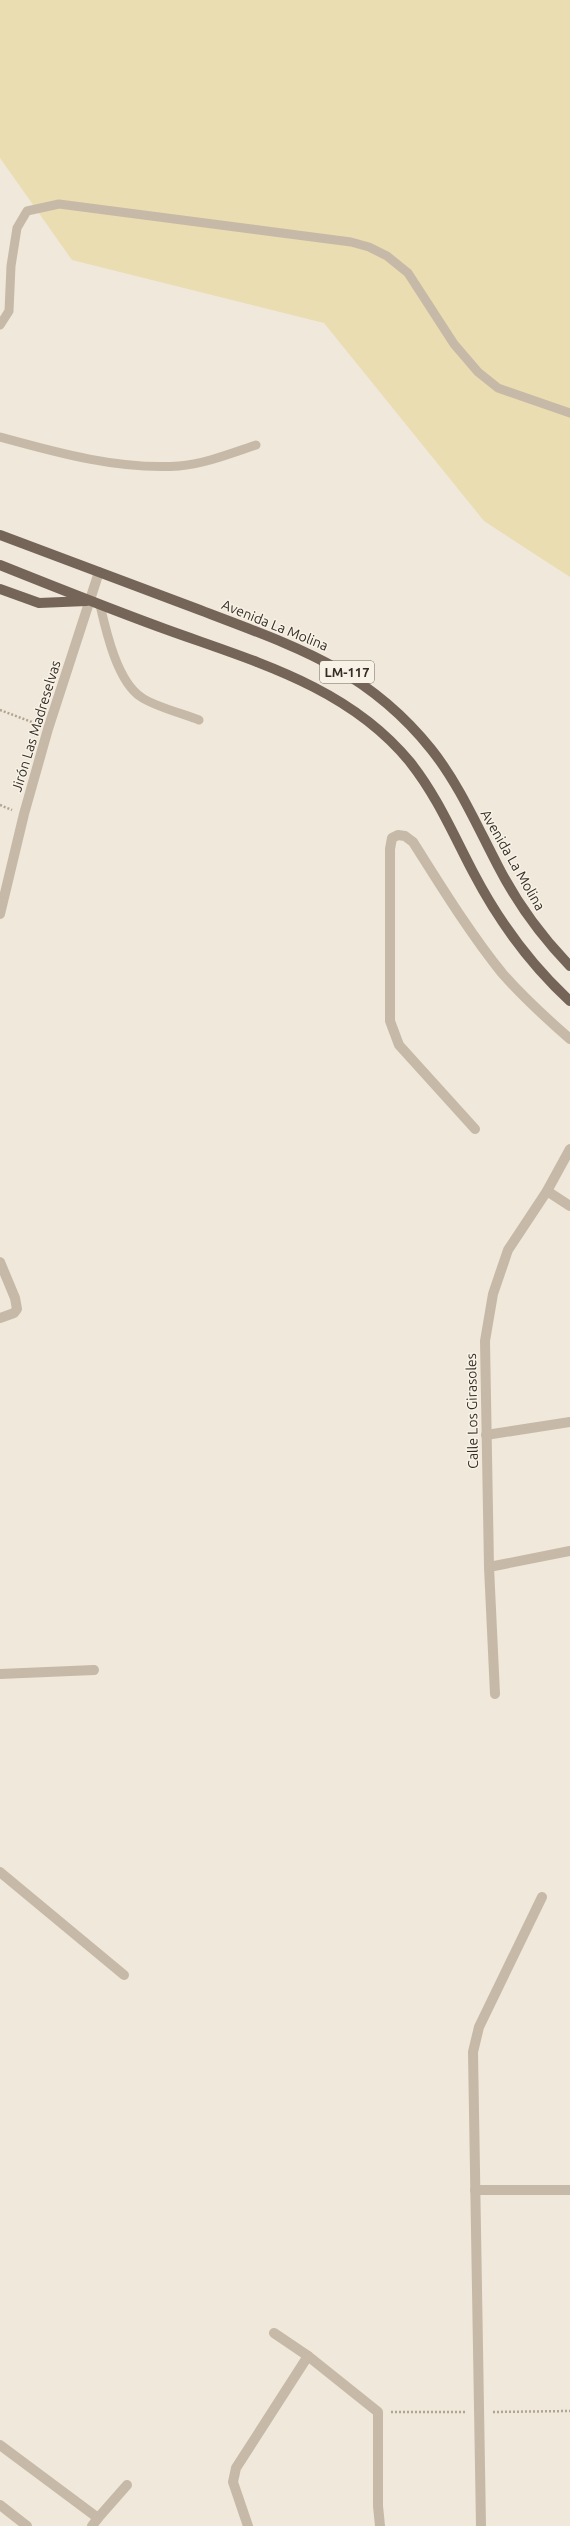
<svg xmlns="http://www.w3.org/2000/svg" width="570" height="2526" font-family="Ubuntu,sans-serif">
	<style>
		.sand { fill: #eaddb2 }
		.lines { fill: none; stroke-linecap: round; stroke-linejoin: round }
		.path { stroke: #b3a391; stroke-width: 2.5; stroke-dasharray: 2 2; stroke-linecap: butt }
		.lane { stroke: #c7b9a7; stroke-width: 9 }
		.street { stroke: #c7b9a7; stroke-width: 10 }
		.primary { stroke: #756559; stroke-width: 10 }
		.labels { text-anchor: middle; stroke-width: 3; stroke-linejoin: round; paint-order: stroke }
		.shield { fill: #f8f2e6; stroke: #6f6860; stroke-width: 1 }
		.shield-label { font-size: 13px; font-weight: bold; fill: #342d27 }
		.street-label { font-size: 14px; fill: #342d27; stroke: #f8f2e6 }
	</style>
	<rect width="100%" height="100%" fill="#f0e8da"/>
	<path class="sand" d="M0,0H570V577L484,521L324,323L72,260L0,158Z"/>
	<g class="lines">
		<g class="path">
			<path d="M0,710L37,724"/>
			<path d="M0,805L12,810"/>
			<path d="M391,2412H466"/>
			<path d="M493,2412L570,2411"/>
		</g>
		<g class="lane">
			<path d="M0,325L9,311L11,266L17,228L27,211L59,204L351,242L369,247L387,256L408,273L454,344L478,372L498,388L570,413"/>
			<path d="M0,437C58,453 119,470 179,466C204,464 232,453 256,445"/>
			<path d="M100,605C106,631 117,681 141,697C153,706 184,714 199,720"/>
		</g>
		<g class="street">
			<path d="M0,914L24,814L48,729L99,572"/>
			<path d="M475,1129L399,1045L390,1021V849L392,838L398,835L405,836L413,842C441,886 469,932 502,973C523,997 546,1018 570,1039"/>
			<path d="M547,1191L570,1206"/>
			<path d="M0,1262L15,1298L17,1309L14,1313L0,1318"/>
			<path d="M486,1435L570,1422"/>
			<path d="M489,1567L570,1551"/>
			<path d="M0,1674L94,1670"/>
			<path d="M495,1694L489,1567L485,1341L493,1294L508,1250L547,1191L570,1149"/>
			<path d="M0,1872L124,1975"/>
			<path d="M475,2190H570"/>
			<path d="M274,2333L308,2356L378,2412V2506L380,2526"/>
			<path d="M0,2445L98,2518L92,2526"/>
			<path d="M0,2505L27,2526"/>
			<path d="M98,2518L127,2485"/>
			<path d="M248,2526L233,2482L236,2468L308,2356"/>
			<path d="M481,2526L473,2052L479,2027L542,1897"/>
		</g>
		<g class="primary">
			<path d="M0,535C66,560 133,585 200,610C293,646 366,668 431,749C459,784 477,826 498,866C517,903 541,936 570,966"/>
			<path d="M0,565C55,587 110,609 165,629C253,661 348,686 410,762C437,796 453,834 473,872C498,920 531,965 570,1001"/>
			<path d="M0,589L39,603L86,601"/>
		</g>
	</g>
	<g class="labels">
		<rect class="shield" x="320" y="661" width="54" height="22" rx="3"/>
		<g class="shield-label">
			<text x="347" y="677">LM-117</text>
		</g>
		<g class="street-label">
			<text transform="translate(275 625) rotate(22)" y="5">Avenida La Molina</text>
			<text transform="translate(36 726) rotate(-73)" y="5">Jirón Las Madreselvas</text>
			<text transform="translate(513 860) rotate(60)" y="5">Avenida La Molina</text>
			<text transform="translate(472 1411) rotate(-91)" y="5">Calle Los Girasoles</text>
		</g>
	</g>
</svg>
